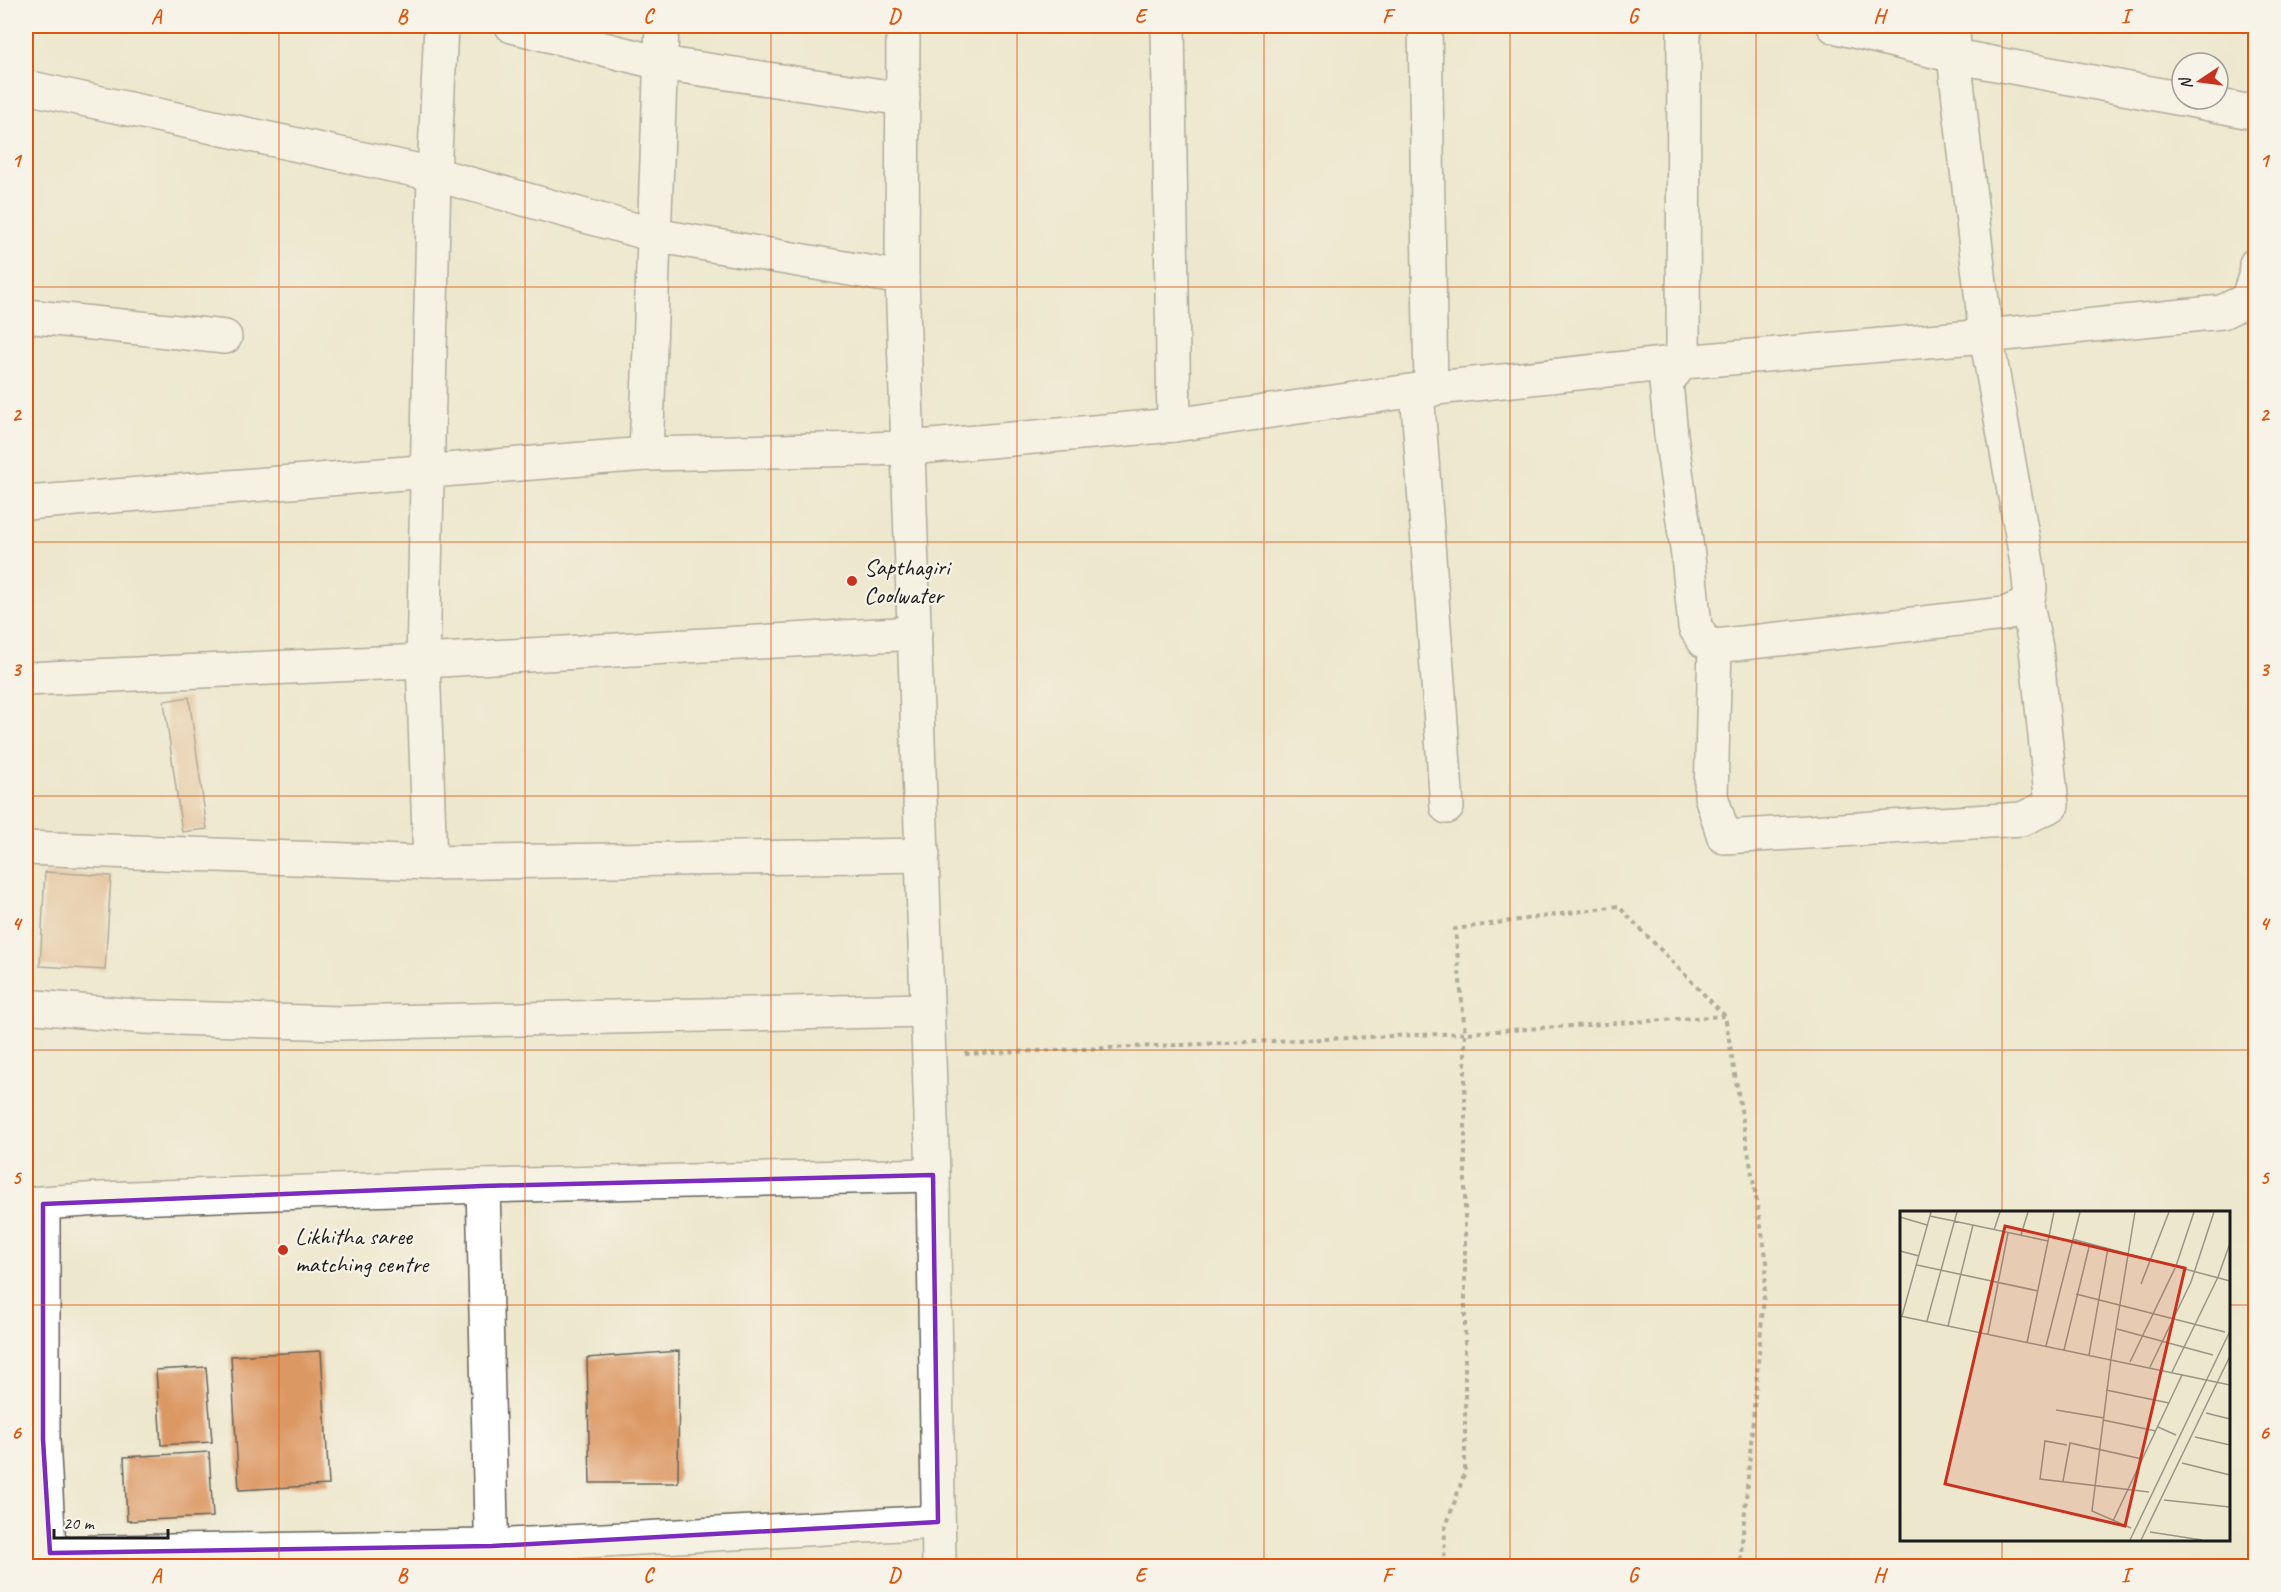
<svg xmlns="http://www.w3.org/2000/svg" width="2281" height="1592" font-family="Caveat,sans-serif">
	<style>
		.building { fill: #dc9864 }
		.lines { fill: none; stroke-linecap: round; stroke-linejoin: round }
		.minor-casing { stroke: #65635a; stroke-width: 36 }
		.tertiary-casing { stroke: #65635a; stroke-width: 36 }
		.path { stroke: #65635a; stroke-width: 4; stroke-dasharray: 4.5 4.5; stroke-linecap: butt }
		.minor { stroke: #fff; stroke-width: 33 }
		.tertiary { stroke: #fff; stroke-width: 33 }
		.marked { fill: none; stroke: #7b2cbf; stroke-width: 4.5; stroke-linejoin: round }
		.grid { fill: none; stroke: #de560d; stroke-width: 1.5; stroke-opacity: 0.55 }
		.poi-dot { fill: #c8321e; stroke: #f7f3e8; stroke-width: 2 }
		.labels { text-anchor: middle; stroke-width: 4.5; stroke-linejoin: round; paint-order: stroke }
		.poi-label { font-size: 24px; fill: #1c1c1c; stroke: #f7f3e8; text-anchor: start }
		.inset-road { fill: none; stroke: #999686; stroke-width: 1.5 }
		.view { fill: #c8321e; fill-opacity: 0.15; stroke: #c8321e; stroke-width: 3 }
		.inset-edge { fill: none; stroke: #1c1c1c; stroke-width: 3 }
		.neatline { fill: none; stroke: #de560d; stroke-width: 2 }
		.grid-label { font-size: 20px; text-anchor: middle; font-weight: bold; fill: #de560d }
	</style>
	<rect width="100%" height="100%" fill="#f7f3e8"/>
	<filter id="ink" filterUnits="userSpaceOnUse"><feTurbulence type="fractalNoise" baseFrequency=".0167" numOctaves="2"/><feDisplacementMap in="SourceGraphic" scale="12" xChannelSelector="R" yChannelSelector="G"/><feConvolveMatrix kernelMatrix="1 2 1 2 8 2 1 2 1" color-interpolation-filters="sRGB"/></filter>
	<filter id="wash" filterUnits="userSpaceOnUse"><feTurbulence type="fractalNoise" baseFrequency=".008" numOctaves="4" result="noise"/><feDisplacementMap in="SourceGraphic" scale="24" xChannelSelector="R" yChannelSelector="G"/><feGaussianBlur stdDeviation="1.35" result="paint"/><feColorMatrix in="noise" values="0 0 0 0 0 0 0 0 0 0 0 0 0 0 0 0 0 1.4 0 .05"/><feComposite in="paint" operator="in"/></filter>
	<g filter="url(#wash)">
		<rect width="100%" height="100%" fill="#ede7cd"/>
		<g id="blocks">
			<g class="building">
				<path d="M189,697L207,829L182,832L164,701Z"/>
				<path d="M45,872L111,876L105,970L40,966Z"/>
				<path d="M321,1351L329,1485L239,1490L231,1356Z"/>
				<path d="M679,1351L678,1483H590L587,1358Z"/>
				<path d="M206,1367L212,1442L161,1445L156,1370Z"/>
				<path d="M209,1452L213,1517L127,1521L124,1457Z"/>
			</g>
		</g>
	</g>
	<g filter="url(#ink)">
		<use href="#blocks" fill-opacity="0" stroke="#65635a" stroke-width="1.5"/>
		<g class="lines">
			<defs>
				<g id="minor">
					<path d="M512,26L660,63L903,99"/>
					<path d="M1168,26L1174,425"/>
					<path d="M1425,26L1431,390"/>
					<path d="M1684,26L1683,362L1666,382L1671,435L1688,556L1695,627L1704,641L1715,646L2004,614L2027,605"/>
					<path d="M1834,26L1954,56L2182,99"/>
					<path d="M26,87L434,174L654,235L902,278"/>
					<path d="M2184,99L2256,113"/>
					<path d="M26,316L225,337"/>
					<path d="M1417,390L1447,807"/>
					<path d="M646,454L662,26"/>
					<path d="M26,503L646,454L908,448L1174,425L1417,390L1683,362L1986,336L2222,312L2247,300L2255,277L2256,264"/>
					<path d="M1715,646L1711,796L1724,837L2022,819L2052,805L2036,648L2027,605L2030,589L2028,568L1986,336L1954,56L1953,26"/>
					<path d="M26,679L423,661L915,633"/>
					<path d="M26,848L430,863L923,855"/>
					<path d="M430,863L423,661L434,174L441,26"/>
					<path d="M26,1006L145,1017L340,1023L927,1010"/>
					<path d="M483,1186L492,1566"/>
					<path d="M26,1204L101,1199L483,1186L933,1175"/>
					<path d="M43,1204V1439L50,1566"/>
					<path d="M50,1553L492,1546L938,1522"/>
				</g>
				<path id="tertiary" d="M903,26L902,278L933,1175L939,1566"/>
			</defs>
			<use href="#minor" class="minor-casing"/>
			<use href="#tertiary" class="tertiary-casing"/>
			<g class="path">
				<path d="M965,1054L1465,1033L1725,1016"/>
				<path d="M1444,1566L1445,1529L1465,1472V1033L1455,929L1618,906L1725,1016L1767,1262L1740,1566"/>
			</g>
			<use href="#minor" class="minor"/>
			<use href="#tertiary" class="tertiary"/>
		</g>
	</g>
	<path d="M0 0H2281V1592H0ZM933,1175L938,1522L492,1546L50,1553L43,1439V1204L483,1186Z" fill="#ede7cd" fill-opacity=".55" fill-rule="evenodd"/>
	<path class="marked" d="M933,1175L938,1522L492,1546L50,1553L43,1439V1204L483,1186Z"/>
	<path class="grid" d="M279,26V1566M525,26V1566M771,26V1566M1017,26V1566M1264,26V1566M1510,26V1566M1756,26V1566M2002,26V1212M26,287H2256M26,542H2256M26,796H2256M26,1050H2256M26,1305H1902M2228,1305H2256M2002,1540V1566"/>
	<g class="poi-dot">
		<circle cx="852" cy="581" r="6"/>
		<circle cx="283" cy="1250" r="6"/>
	</g>
	<g class="labels">
		<g class="poi-label">
			<text x="864" y="575">Sapthagiri<tspan x="864" dy="28">Coolwater</tspan></text>
			<text x="295" y="1244">Likhitha saree<tspan x="295" dy="28">matching centre</tspan></text>
		</g>
	</g>
	<g transform="translate(1900 1211)">
		<rect width="330" height="330" fill="#ede7cd"/>
		<path class="inset-road" d="M30,5L148,30M0,6L27,14M94,19L100,1M121,24L128,1M172,28L330,70M0,40L19,45M17,54L138,80M241,73L269,1M176,83L325,121M0,105L330,174M2,105L31,1M27,110L57,1M48,115L73,14M217,118L313,144M88,123L108,22M127,132L154,1M146,135L180,1M164,139L190,32M189,144L208,37M230,151L276,55L294,1M250,156L291,71L314,1M272,161L318,66L330,32M206,179L269,192M156,199L204,207M306,202L330,208M203,209L256,220M258,216L276,224M295,226L330,234M167,234L145,230L140,268L249,281M282,252L330,264M163,270L170,232L242,248M264,289L330,296M213,310L282,164M231,317L192,300L211,148L235,1M250,321L302,329M230,329L330,120M241,329L330,145"/>
		<path class="view" d="M105,15L285,57L225,315L45,273Z"/>
		<rect width="330" height="330" class="inset-edge"/>
	</g>
	<rect width="2281" height="1592" fill="none" stroke="#f7f3e8" stroke-width="66"/>
	<g transform="translate(2200 81) rotate(257)"><circle r="28" fill="#f7f3e8" stroke="#9f9d96" stroke-width="1.5"/>
	<path d="M0-4.5L10 22L0 15L-10 22Z" fill="#c8321e"/>
	<text y="-9" font-size="16" font-weight="bold" text-anchor="middle" fill="#1c1c1c">N</text>
	</g>
	<path d="M54 1529v9h114v-9" fill="none" stroke="#1c1c1c" stroke-width="3"/>
	<text x="63" y="1529" font-size="18" fill="#1c1c1c" stroke="#f7f3e8" stroke-width="4.5" paint-order="stroke">20 m</text>
	<rect x="33" y="33" width="2215" height="1526" class="neatline"/>
	<g class="grid-label">
		<text x="156" y="23">A</text>
		<text x="402" y="23">B</text>
		<text x="648" y="23">C</text>
		<text x="894" y="23">D</text>
		<text x="1140" y="23">E</text>
		<text x="1387" y="23">F</text>
		<text x="1633" y="23">G</text>
		<text x="1879" y="23">H</text>
		<text x="2125" y="23">I</text>
		<text x="16" y="167">1</text>
		<text x="2264" y="167">1</text>
		<text x="16" y="421">2</text>
		<text x="2264" y="421">2</text>
		<text x="16" y="676">3</text>
		<text x="2264" y="676">3</text>
		<text x="16" y="930">4</text>
		<text x="2264" y="930">4</text>
		<text x="16" y="1184">5</text>
		<text x="2264" y="1184">5</text>
		<text x="16" y="1439">6</text>
		<text x="2264" y="1439">6</text>
		<text x="156" y="1582">A</text>
		<text x="402" y="1582">B</text>
		<text x="648" y="1582">C</text>
		<text x="894" y="1582">D</text>
		<text x="1140" y="1582">E</text>
		<text x="1387" y="1582">F</text>
		<text x="1633" y="1582">G</text>
		<text x="1879" y="1582">H</text>
		<text x="2125" y="1582">I</text>
	</g>
</svg>
